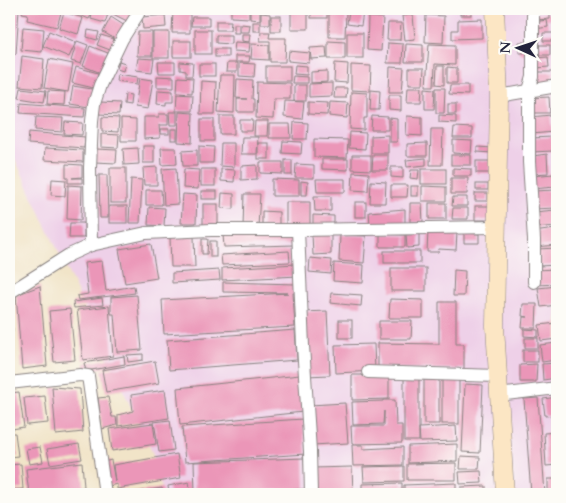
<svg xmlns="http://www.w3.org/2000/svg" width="566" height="503" font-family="Cardo,serif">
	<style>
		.built { fill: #eed0e8 }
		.building { fill: #eb96b8 }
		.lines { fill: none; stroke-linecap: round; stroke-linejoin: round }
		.minor-casing { stroke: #8a8382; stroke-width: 14 }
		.secondary-casing { stroke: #8a8382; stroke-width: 19 }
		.minor { stroke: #fff; stroke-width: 12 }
		.secondary { stroke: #fce6c4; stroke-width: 18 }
	</style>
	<rect width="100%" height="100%" fill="#fdfcf7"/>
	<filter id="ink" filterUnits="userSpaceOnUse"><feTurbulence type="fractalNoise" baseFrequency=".02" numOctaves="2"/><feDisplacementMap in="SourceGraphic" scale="10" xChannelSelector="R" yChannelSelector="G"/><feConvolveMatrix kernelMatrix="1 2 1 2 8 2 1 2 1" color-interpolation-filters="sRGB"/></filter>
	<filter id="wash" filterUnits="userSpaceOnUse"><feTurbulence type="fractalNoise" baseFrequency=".0096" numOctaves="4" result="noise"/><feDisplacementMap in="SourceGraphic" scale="20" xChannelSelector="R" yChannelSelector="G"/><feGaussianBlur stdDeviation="1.12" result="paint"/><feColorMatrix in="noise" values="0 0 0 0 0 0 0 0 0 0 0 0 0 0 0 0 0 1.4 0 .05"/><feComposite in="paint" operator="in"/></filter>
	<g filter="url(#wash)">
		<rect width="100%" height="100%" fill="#f1e4c8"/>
		<path class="built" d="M9,9H557V494H163L153,454L9,146Z"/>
		<g id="blocks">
			<g class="building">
				<path d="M9,9H19L16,54H9Z"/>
				<path d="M23,9H62L57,27L27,20L28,14L22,13Z"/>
				<path d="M76,9H94L89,19L75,13Z"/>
				<path d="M95,9H112L109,15Z"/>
				<path d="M114,9H128L134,12L129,22L111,13Z"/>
				<path d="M153,9H166L165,14L153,12Z"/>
				<path d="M231,9L249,10V18L231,17Z"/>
				<rect x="291" y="9" width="17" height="20"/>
				<rect x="311" y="9" width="16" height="9"/>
				<path d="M93,10L108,14L105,23L91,19Z"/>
				<path d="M349,10L363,12L361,26L347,24Z"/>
				<rect x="460" y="10" width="11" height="5"/>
				<path d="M173,11H190V33H172Z"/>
				<path d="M250,11H260V20L250,19Z"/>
				<path d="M64,12L83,18L78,34L59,28Z"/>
				<path d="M329,12H346L345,37H329Z"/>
				<path d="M261,13L270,14V24H261Z"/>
				<path d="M550,13V19L535,20L534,14Z"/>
				<path d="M165,15L166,27L143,29L142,17Z"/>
				<path d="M413,15L415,39L405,40L402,16Z"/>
				<path d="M426,15L444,16L443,43L425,42Z"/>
				<rect x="271" y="16" width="10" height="15"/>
				<path d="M111,17L125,26L117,40L103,32Z"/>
				<path d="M192,17H209V26H191Z"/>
				<path d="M368,17L383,18L381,51L367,50Z"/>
				<path d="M482,19V38L452,39V30H458V20Z"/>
				<path d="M547,20L548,27L535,29L534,22Z"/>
				<path d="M216,21H231L230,30H216Z"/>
				<rect x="253" y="22" width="7" height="9"/>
				<path d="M388,23H401L400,40H387Z"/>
				<rect x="234" y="24" width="5" height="9"/>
				<path d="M241,24L250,25L249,32H240Z"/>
				<path d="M23,27L44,29L42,52L21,50Z"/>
				<path d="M88,30L99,32L97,40L87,37Z"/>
				<rect x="195" y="30" width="16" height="24"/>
				<path d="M49,31L76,42L69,57L43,46Z"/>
				<path d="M138,32H152V56H137Z"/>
				<rect x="153" y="32" width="16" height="26"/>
				<path d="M261,32H270L269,38H286L285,62H270V41H260Z"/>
				<rect x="347" y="33" width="16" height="25"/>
				<path d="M543,33H554L553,41H543Z"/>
				<path d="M242,34H250L249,42L242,41Z"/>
				<path d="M101,35L114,39L110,50L97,45Z"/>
				<path d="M216,35H231V44L216,43Z"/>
				<path d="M77,41L88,45L81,64L71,61Z"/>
				<rect x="173" y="41" width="18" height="16"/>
				<path d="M328,41L345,42V59H328Z"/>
				<path d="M235,42L250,43L249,52L234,51Z"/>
				<path d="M519,42H525L524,53H519Z"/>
				<path d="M388,43L403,44L402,63H387Z"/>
				<path d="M252,44L269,45V60L251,59Z"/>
				<path d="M406,44L423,45V62H405Z"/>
				<path d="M429,44L455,45V65L435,64L434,86H426Z"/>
				<rect x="536" y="45" width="14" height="10"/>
				<path d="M90,46L108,53L101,73L83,66Z"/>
				<path d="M326,47L327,58L311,59L310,48Z"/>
				<rect x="215" y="49" width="13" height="8"/>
				<path d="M289,51L310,53L309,63L288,61Z"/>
				<path d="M22,56L44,59L42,88L19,86Z"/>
				<path d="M235,56H250L249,62H235Z"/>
				<path d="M548,57L549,67L536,68L535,58Z"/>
				<path d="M138,58L154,59L152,72L136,70Z"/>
				<path d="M49,59L73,64L68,92L44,88Z"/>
				<path d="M119,61L125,63L123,71L117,69Z"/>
				<path d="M158,62H175V73H159Z"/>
				<path d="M180,62L193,63L192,76H186V71L180,70Z"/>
				<path d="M227,63H237V72H226Z"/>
				<path d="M239,63L255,64L254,77L239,76Z"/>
				<path d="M335,63L348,64L347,83L334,82Z"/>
				<rect x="199" y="64" width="16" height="12"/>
				<path d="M295,65L307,66V75L294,74Z"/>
				<path d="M351,65L371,66L370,91L351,90Z"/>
				<rect x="266" y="66" width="24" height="15"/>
				<path d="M437,66H444V85L436,84Z"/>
				<path d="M76,67L98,73L94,88L72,83Z"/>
				<path d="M390,67L404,68L402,92H389Z"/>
				<path d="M447,67L457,68V83H447Z"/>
				<path d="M409,68H424L423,84H409Z"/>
				<path d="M327,71V82L311,83V72Z"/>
				<path d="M539,72H553L552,84H538Z"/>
				<path d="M117,74L138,77L137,84L116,81Z"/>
				<path d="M220,75H235L234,113L218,112Z"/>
				<path d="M157,76L174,77V87H157Z"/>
				<path d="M293,76L307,77V83H292Z"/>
				<path d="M178,77L193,78L192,93L177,92Z"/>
				<path d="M140,78L153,80L148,109L135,107Z"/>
				<path d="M237,79L253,80L252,99H254V112H237V99H247L236,98Z"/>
				<path d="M201,81L216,82L215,114H200Z"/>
				<path d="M257,82L290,83V99H274L273,119L256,118Z"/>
				<path d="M332,83V96L309,97V84Z"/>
				<rect x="294" y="85" width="12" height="16"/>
				<path d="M450,85H468V95L449,94Z"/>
				<path d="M73,86L92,89L89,107L70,104Z"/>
				<path d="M408,87H422L421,102H407Z"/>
				<path d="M21,88L46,91L44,102L19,98Z"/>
				<path d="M335,88H347L346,98H334Z"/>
				<path d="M425,88L435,89L434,109H425Z"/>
				<path d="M436,88H445L444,113H436Z"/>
				<path d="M158,90L173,91V102H166V105L157,104Z"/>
				<path d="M371,90L380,91L379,110H370Z"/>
				<path d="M48,91L65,92L64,105L47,104Z"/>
				<path d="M351,92L367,93V118H364V130L350,129Z"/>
				<path d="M125,94L131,95L130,105L124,104Z"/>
				<path d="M177,94L193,95L192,111H176Z"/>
				<path d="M389,95H401V111L389,110Z"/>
				<path d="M549,97L550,113H531L530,98Z"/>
				<path d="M285,101L304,102L302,119L284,117Z"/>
				<path d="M100,102L120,103L119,115L98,114Z"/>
				<path d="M308,102L328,103L327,115L308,114Z"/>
				<path d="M330,102L348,103L347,118L329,116Z"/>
				<path d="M21,103L85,108L84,117L20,113Z"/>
				<rect x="448" y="104" width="8" height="10"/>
				<path d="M169,112H177V125H170Z"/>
				<path d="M179,112L193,113L192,143L178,142Z"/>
				<path d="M159,114H168V125H159L160,138L144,139V117H159Z"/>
				<path d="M439,115L456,116V123L439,122Z"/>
				<path d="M551,115L553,132L532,134L530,117Z"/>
				<rect x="220" y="116" width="14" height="18"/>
				<path d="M372,116L388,117V130H371Z"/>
				<path d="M407,116L422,117V136L406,135Z"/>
				<path d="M36,117L63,118L62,132L35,130Z"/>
				<path d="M102,117L119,118L118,132L102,131Z"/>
				<path d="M390,118L397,119V142H390Z"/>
				<path d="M121,119L136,120V141H121Z"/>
				<rect x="201" y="119" width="13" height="22"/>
				<path d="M240,120H253L252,131H240Z"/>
				<path d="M255,121H268L267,136H254Z"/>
				<path d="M65,122L83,123L82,135L64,134Z"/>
				<path d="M294,122L308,123L307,139H293Z"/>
				<path d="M269,124H290L291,138H269Z"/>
				<path d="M454,127L472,128V138H453Z"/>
				<rect x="161" y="129" width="8" height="5"/>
				<rect x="171" y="129" width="6" height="11"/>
				<path d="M431,129H443L442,165H430Z"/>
				<path d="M29,132L85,137L84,148L28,144Z"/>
				<path d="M350,132L366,133L365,149L349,148Z"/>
				<path d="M101,134L119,135L118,148L101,147Z"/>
				<path d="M388,135V153H371V136Z"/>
				<path d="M242,137H258L257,154H241Z"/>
				<path d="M552,137L553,151L532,152L531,138Z"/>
				<path d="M314,139L348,140L347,158L314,157Z"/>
				<path d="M453,140L472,141L471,154L453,153Z"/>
				<path d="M283,141L302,142L301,154L282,153Z"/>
				<path d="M221,143H234V167L220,166Z"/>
				<rect x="258" y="143" width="11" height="16"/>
				<path d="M427,143V156H407V144Z"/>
				<rect x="143" y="146" width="11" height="17"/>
				<path d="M199,146L214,147L213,163H199Z"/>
				<path d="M477,147L493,148V153L477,152Z"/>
				<path d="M45,148L83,150V162L44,160Z"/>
				<path d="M138,148L139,164L124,165L123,149Z"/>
				<path d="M161,148H176L177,164L162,165Z"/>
				<path d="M96,149L117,150L116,163L95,162Z"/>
				<path d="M197,150V166H183L182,151Z"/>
				<path d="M547,154L548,173L533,174L532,156Z"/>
				<path d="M352,155H371V170L352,169Z"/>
				<path d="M373,155H388V170H372Z"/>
				<rect x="451" y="155" width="20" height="10"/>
				<path d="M426,158V165L407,167L406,160Z"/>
				<path d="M322,159H348V170L322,169Z"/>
				<rect x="285" y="160" width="7" height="15"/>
				<rect x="476" y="161" width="14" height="12"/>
				<path d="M260,162H283V174L260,173Z"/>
				<path d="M66,164L82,165V177L72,178H82V183H68V177H66Z"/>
				<path d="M296,164L314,165V178H295Z"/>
				<path d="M257,165V179L241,180V166Z"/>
				<path d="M157,167V185H144L143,168Z"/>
				<path d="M391,167H403V178L391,177Z"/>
				<rect x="110" y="168" width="16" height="35"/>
				<path d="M176,168L178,204L164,205L162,169Z"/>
				<path d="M453,168L471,169V176H453Z"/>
				<path d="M184,169L199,170L198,189L183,188Z"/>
				<rect x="201" y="169" width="14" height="17"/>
				<path d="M221,169L235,170L234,182L221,181Z"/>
				<rect x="421" y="169" width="25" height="15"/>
				<path d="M411,170H419L418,179L410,178Z"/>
				<path d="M353,172L369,173L368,191L352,190Z"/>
				<path d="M553,174L555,187L533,189L532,176Z"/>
				<path d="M99,175H107L108,218H100Z"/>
				<path d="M451,178H468L467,194H451Z"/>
				<path d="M52,179L66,180L65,196L51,195Z"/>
				<path d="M131,179L142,180L140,223H129Z"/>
				<path d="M272,179L299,180V196H272Z"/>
				<path d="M316,179H345V192H317Z"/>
				<path d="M301,181L308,182L307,195H301Z"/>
				<path d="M371,181L386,182L385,203H370Z"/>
				<rect x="476" y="184" width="12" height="6"/>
				<path d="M68,185L82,186L81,220L67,219Z"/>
				<path d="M391,185H408L407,197H391Z"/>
				<rect x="411" y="186" width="7" height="10"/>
				<path d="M422,186L446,187V201H422Z"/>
				<path d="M146,190H161L162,205H146Z"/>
				<path d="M555,190L556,208L534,209L533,191Z"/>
				<rect x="201" y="191" width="16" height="8"/>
				<path d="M222,193L234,194V209L221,208Z"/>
				<rect x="475" y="193" width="13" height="8"/>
				<path d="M183,194L197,195L196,223H181Z"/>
				<path d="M244,194H260L258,227H243Z"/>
				<path d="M314,196H331V211H315Z"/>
				<path d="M453,197H467V206H452Z"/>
				<path d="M286,202H310V228L286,227Z"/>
				<rect x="355" y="202" width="11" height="15"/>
				<path d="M410,203H422L423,222H410Z"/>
				<rect x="429" y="203" width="17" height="16"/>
				<rect x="203" y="204" width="15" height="22"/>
				<rect x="109" y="206" width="18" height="17"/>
				<rect x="475" y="206" width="15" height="14"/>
				<path d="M149,207L165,208L164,226L148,225Z"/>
				<path d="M453,208H468V219H452Z"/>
				<path d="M405,209V223L370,225L369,212Z"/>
				<path d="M555,210L556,226L535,228L534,212Z"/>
				<path d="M262,211L279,212V228H262Z"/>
				<path d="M313,215L334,216V229L313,228Z"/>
				<path d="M70,223H84V238H69Z"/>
				<path d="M555,229L557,245L536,247L534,232Z"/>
				<path d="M428,231L457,232L456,250L439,249L438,252H427Z"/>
				<path d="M293,233L294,245L224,247L223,235Z"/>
				<path d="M464,233L479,234V243H464Z"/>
				<path d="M312,234H331V254L313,255Z"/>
				<path d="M380,234L405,235V247H380Z"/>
				<path d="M419,234V247L407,248L406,235Z"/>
				<path d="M340,235L366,236L364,263L339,261Z"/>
				<path d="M194,236L195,267H171L170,237Z"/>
				<path d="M202,239H208L207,254H202Z"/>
				<rect x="210" y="241" width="6" height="16"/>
				<path d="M151,244L157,278L125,283L119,249Z"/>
				<path d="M557,248V265L539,266L537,249Z"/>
				<path d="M289,251L290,262L222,265L221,255Z"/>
				<rect x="384" y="251" width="36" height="12"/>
				<path d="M310,258L332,260L331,274L309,272Z"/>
				<path d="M102,261L106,291L134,286L135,293L78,300L77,296L88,294L84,263Z"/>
				<path d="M334,263L364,265L363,283L333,281Z"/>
				<path d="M297,264L298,276L222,280V268Z"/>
				<rect x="391" y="268" width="35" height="23"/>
				<path d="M555,269L556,284L538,285L537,270Z"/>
				<path d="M219,270L220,280L172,283V273Z"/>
				<path d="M454,270L465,271L464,296H453Z"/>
				<path d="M223,282L295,284V293H293L295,327L164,334L162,300L288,293L223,292Z"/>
				<path d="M40,286L47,366L22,369L16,295Z"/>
				<path d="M557,286V305L541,307L538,288Z"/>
				<path d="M331,293L362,295L361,306L330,303Z"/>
				<path d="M137,295L142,350L117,352L114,314H111V297Z"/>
				<path d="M102,298L103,305L74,308L73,302Z"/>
				<path d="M390,299L423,300V318H389Z"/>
				<path d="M439,302H456V344H464V369L378,368V343L439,344Z"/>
				<path d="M523,304H537L536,328H522L523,317H528L522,316Z"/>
				<path d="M10,305L13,331L9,332V306Z"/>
				<path d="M109,306L113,356L83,360L77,310Z"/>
				<path d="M70,309L75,360L54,362L49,311Z"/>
				<path d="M327,311L330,375L306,376L303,312Z"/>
				<rect x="339" y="320" width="13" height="18"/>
				<path d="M379,321H412L411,339H379Z"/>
				<path d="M557,323V339L541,341L539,325Z"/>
				<path d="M524,329L538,330V337L524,336Z"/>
				<path d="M295,330L297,360L169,370L167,340Z"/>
				<rect x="525" y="338" width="13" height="10"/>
				<path d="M557,343V360L542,362L540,345Z"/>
				<path d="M374,344L375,371L336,373L335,345Z"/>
				<rect x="523" y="350" width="15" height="12"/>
				<path d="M143,354V360L128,362L127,355Z"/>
				<path d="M124,356L125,364L86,371L84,363Z"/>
				<path d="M155,361L159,383L106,392L102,370Z"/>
				<path d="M557,363V378L543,380L542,364Z"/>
				<path d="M537,364L536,382H520V365Z"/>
				<path d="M300,375L303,412L180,425L177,388Z"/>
				<path d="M352,375H389V399L352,400Z"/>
				<rect x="404" y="379" width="15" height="62"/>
				<rect x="442" y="379" width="17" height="45"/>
				<rect x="424" y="380" width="15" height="44"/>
				<path d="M465,384L483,385L480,453L462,452Z"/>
				<path d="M52,387L80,389L83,432L56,435Z"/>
				<path d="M165,390L169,418L118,426V415L133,411L131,395Z"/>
				<path d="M19,392L24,427L12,429L9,404V393Z"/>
				<path d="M45,396L48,423L27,425L24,398Z"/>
				<path d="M108,397L112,417H116L117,425L102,429L98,398Z"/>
				<path d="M557,397V415L545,416L543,399Z"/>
				<path d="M538,398L545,494H531L524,399Z"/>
				<path d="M383,400H395L396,425H402V443L352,444L351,426H384V411L383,424L353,425L352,402L383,401Z"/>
				<path d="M345,403L348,443L313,445L310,405Z"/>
				<path d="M303,419L306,454L185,462L182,427Z"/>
				<path d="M170,420L174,450L159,452L154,422Z"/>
				<path d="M153,423L156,444L112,451L109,429Z"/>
				<path d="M456,426L457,441L420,442L419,428Z"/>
				<path d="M557,432V465L546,466L544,433Z"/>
				<path d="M9,433H15L18,456L9,457Z"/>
				<path d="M79,444L82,459L50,464L47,449Z"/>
				<path d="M457,444V461L408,463V446Z"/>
				<path d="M352,445H363V449L403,447V465L353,466Z"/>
				<path d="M40,447L43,462L29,464L26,449Z"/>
				<path d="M177,454L181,478L117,489V484L109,486L104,462L111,460L115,481L113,465Z"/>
				<path d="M461,456L480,457L479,469H460Z"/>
				<path d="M304,458L305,489L195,493L194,462Z"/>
				<path d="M82,462L84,487L29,494L26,469Z"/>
				<path d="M456,463V480H407V464Z"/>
				<path d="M21,464L23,489L9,490V465Z"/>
				<path d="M404,466V481L364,482L363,467Z"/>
				<path d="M352,467L353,494H314L313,468Z"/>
				<path d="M481,471L482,483L460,484L459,472Z"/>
				<rect x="548" y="479" width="9" height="15"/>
				<path d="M189,482L191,494H169L168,486Z"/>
				<path d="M402,483V494H362V484Z"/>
				<path d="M456,483V494H404V485Z"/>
				<path d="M486,486V494H461V487Z"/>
				<path d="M162,488L163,494H130V493Z"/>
				<path d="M27,491V494H9V492Z"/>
			</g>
		</g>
	</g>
	<g filter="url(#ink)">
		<use href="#blocks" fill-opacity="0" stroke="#8a8382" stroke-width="1"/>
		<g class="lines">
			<defs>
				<g id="minor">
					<path d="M533,9V77L529,90V162L534,240V282"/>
					<path d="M499,96L557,86"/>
					<path d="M298,230L303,346L310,451L311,494"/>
					<path d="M91,245L90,168L92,121L94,104L100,85L122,39L141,9"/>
					<path d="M9,293L69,255L91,245L146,233L211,230H298L496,227"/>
					<path d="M368,372L498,376"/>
					<path d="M9,383L80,375L88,376L105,494"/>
					<path d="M498,395L557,388"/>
				</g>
				<path id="secondary" d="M495,9L499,96L495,326L505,494"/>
			</defs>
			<use href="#minor" class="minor-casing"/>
			<use href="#secondary" class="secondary-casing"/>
			<use href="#minor" class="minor"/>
			<use href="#secondary" class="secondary"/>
		</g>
	</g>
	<rect width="566" height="503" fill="none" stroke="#fdfcf7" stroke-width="30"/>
	<g transform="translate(518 48) rotate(273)" stroke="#fdfcf7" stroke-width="4" paint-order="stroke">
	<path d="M0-4L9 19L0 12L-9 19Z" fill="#22223b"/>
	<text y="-8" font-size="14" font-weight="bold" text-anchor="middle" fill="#22223b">N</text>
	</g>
</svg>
